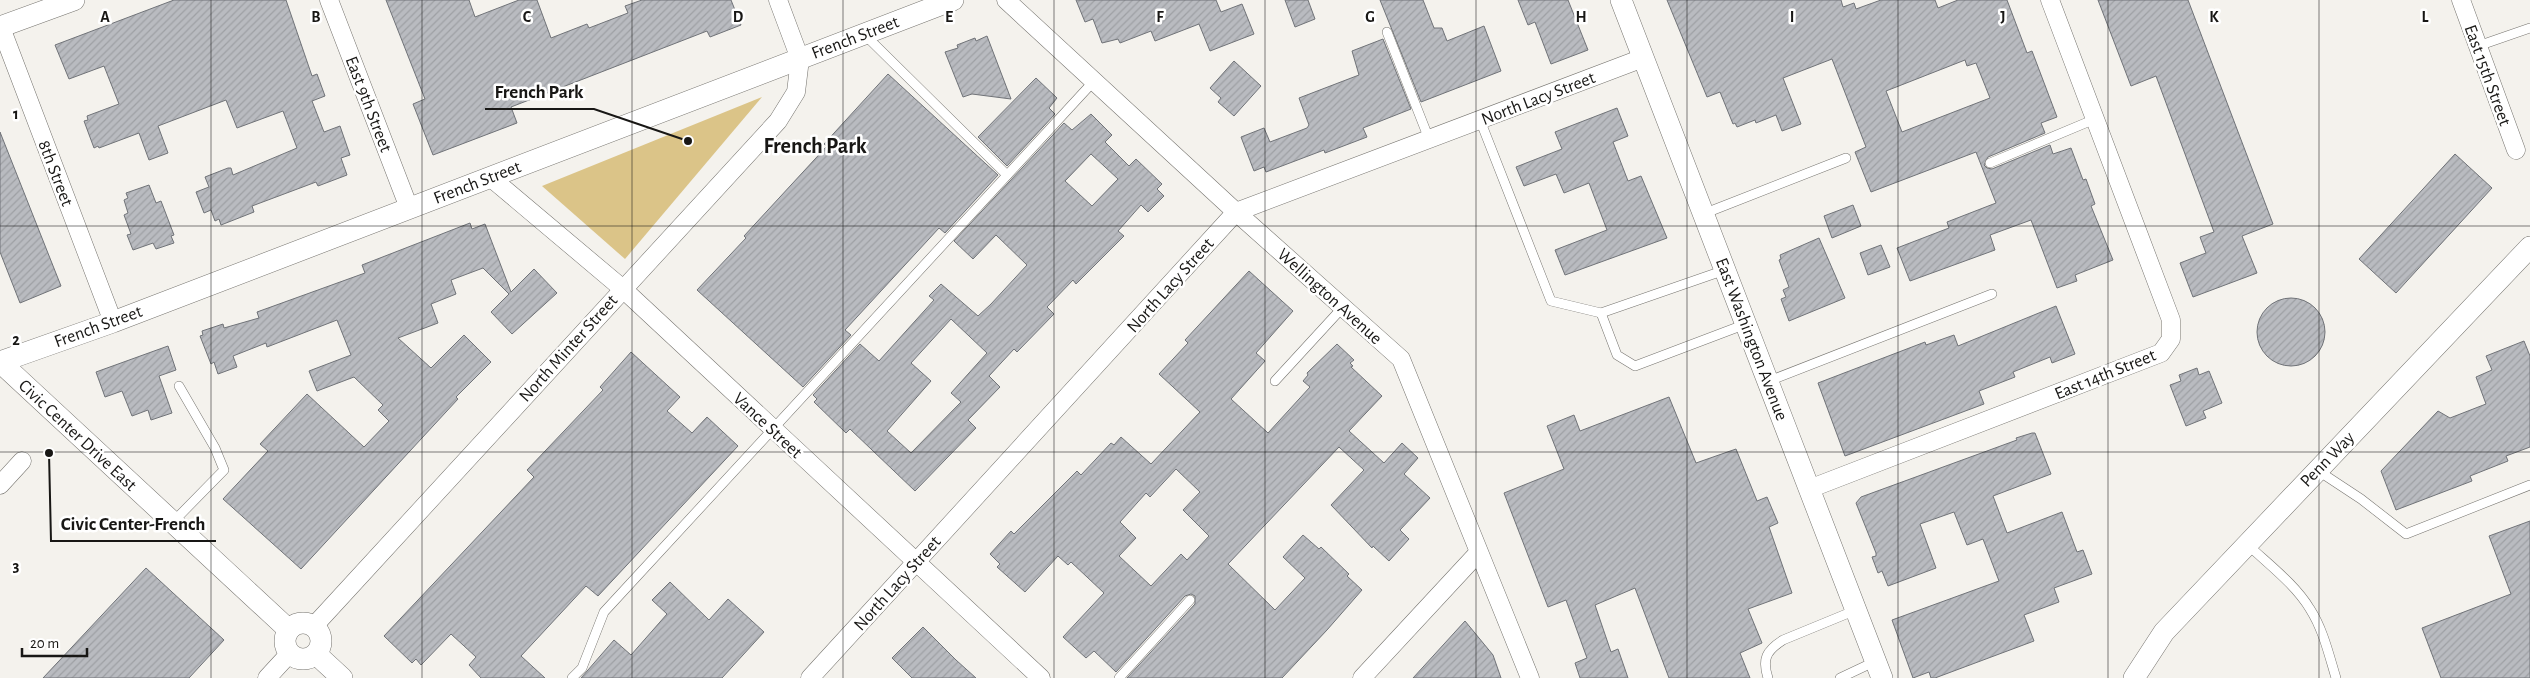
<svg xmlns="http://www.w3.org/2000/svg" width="2530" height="678" font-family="'Alegreya Sans',sans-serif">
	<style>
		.park { fill: #dbc488 }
		.building { fill: url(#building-hatch); stroke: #707378; fill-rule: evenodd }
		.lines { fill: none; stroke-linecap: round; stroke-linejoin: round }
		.service-casing { stroke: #76746f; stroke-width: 10 }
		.minor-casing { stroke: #76746f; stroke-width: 19 }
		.tertiary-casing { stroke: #76746f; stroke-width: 22 }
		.service { stroke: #fff; stroke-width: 9 }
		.minor { stroke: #fff; stroke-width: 18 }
		.tertiary { stroke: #fff; stroke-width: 21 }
		.grid { fill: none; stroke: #181715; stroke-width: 1; stroke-opacity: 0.55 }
		.labels { text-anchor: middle; stroke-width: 5; stroke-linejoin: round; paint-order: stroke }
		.street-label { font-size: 18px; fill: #181715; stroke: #fff }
		.district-label { font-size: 22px; font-weight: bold; fill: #181715; stroke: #fff }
		.grid-label { font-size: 16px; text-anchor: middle; font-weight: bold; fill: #181715; stroke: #fff; stroke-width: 5; stroke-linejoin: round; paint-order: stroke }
		.leader { fill: none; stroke: #181715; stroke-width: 2 }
		.callout-dot { fill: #181715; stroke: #fff; stroke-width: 2 }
		.callout-label { font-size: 19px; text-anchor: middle; font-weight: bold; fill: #181715; stroke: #fff; stroke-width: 5; stroke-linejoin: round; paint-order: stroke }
	</style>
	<defs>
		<pattern id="building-hatch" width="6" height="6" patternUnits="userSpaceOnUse" patternTransform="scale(1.25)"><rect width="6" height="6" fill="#b9bbc0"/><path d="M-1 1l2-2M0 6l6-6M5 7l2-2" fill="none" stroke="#9ea0a4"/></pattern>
	</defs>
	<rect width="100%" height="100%" fill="#f4f2ed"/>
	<path class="park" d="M762,97L625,259L542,186Z"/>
	<g class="building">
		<path d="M174,0H286L312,76L317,74L325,96L312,101L324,132L340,126L350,155L341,158L347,175L318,186L316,182L252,206L254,212L221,225L219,219L215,221L211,210L204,213L196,192L209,187L205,177L228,168H231L233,175L297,148L283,111L237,128L226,100L158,126L168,153L149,160L139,133L99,148L98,146L94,148L84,121L88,120L87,116L119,104L104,66L69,79L55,45Z"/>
		<path d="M386,0H469L475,17L519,0H537L551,38L587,24L589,28L628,13L625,6L642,0H731L741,25L710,37L707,31L511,107L517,123L433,155L413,104L425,99Z"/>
		<path d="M1076,0H1216L1221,12L1242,4L1254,34L1210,51L1199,24L1155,41L1151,31L1120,43L1118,39L1102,43L1093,19L1085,22Z"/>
		<path d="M1285,0H1308L1315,19L1295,27Z"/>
		<path d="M1380,0H1423L1434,28H1442L1447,41L1484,26L1501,71L1421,102Z"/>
		<path d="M1518,0H1568L1588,50L1551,64L1535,22L1528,25Z"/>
		<path d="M1667,0H1841L1843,7L1854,3L1856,9L1881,0H1935L1938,8L1958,0H2007L2027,53L2032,51L2057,117L2041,123L2045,133L1988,157L1984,165L1987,168L1992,169L2050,145L2053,154L2071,148L2083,180L2086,179L2095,204L2091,206L2113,260L2075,275L2077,281L2057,288L2031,220L1990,235L1995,250L1910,281L1897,248L1949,228L1947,222L1996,203L1976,152L1871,192L1855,152L1866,147L1832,59L1783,78L1801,124L1782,131L1776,115L1756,123L1755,120L1737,127L1735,123L1733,124L1720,92L1707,97ZM1965,60L1967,66L1976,63L1990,98L1902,132L1886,91Z"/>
		<path d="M2098,0H2188L2273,224L2242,236L2257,273L2193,297L2180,263L2206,253L2200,237L2214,232L2156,76L2131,86Z"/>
		<path d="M987,36L1011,99L972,94L963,97L945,52L958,48L957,45L975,38L976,41Z"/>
		<path d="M1383,39L1411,109L1363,128L1367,137L1325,153L1324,150L1266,172L1264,167L1254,171L1241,137L1264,128L1270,142L1307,128L1309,125L1299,98L1359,75L1352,51Z"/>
		<path d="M1234,61L1261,86L1234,116L1218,102L1221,98L1210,88Z"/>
		<path d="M888,74L998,175L945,233L939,228L928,240L845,330L851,335L803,387L697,290L746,238L744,236L827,146L824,144Z"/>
		<path d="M1036,78L1057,98L1049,108L1055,114L1007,166L978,137Z"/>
		<path d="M1617,108L1628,136L1613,142L1628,181L1641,176L1667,238L1565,275L1555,250L1607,230L1589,183L1564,193L1556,174L1524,186L1516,167L1562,149L1555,132Z"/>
		<path d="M1091,114L1112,135L1105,142L1129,166L1136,159L1162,184L1157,189L1164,196L1148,212L1141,205L1118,231L1124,236L1076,284L1073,280L1047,307L1054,314L1017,352L1014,349L989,376L1000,387L968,420L976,428L915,491L850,429L846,433L814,402L817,399L813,395L860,344L879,361L934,300L929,296L941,284L978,316L991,304L1027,265L996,235L973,259L954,241L1064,123L1072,130ZM1091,154L1118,179L1092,206L1065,181ZM951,319L987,353L951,393L961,402L911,453L887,431L931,381L911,363Z"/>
		<path d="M0,132L61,286L20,303L0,252Z"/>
		<path d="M2455,154L2492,188L2396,293L2359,259Z"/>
		<path d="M149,185L156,203L161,201L174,235L171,236L174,243L156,249L153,243L133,250L127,235L131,234L124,215L128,213L124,200L128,198L126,193Z"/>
		<path d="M1853,205L1861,226L1832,238L1824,216Z"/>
		<path d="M470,223L472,229L485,224L511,292L534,269L557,293L512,334L491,312L509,294L483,268L451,280L456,294L431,304L438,323L398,338L431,368L464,335L491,362L456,397L458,399L301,569L223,499L268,451L260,444L307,394L364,447L389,421L378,410L383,405L354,377L317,391L309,371L351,355L337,320L267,347L266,343L233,356L237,367L218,374L214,362L211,364L200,336L203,335L202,331L223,324L224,328L259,318L257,312L365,273L362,265Z"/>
		<path d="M1819,238L1845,298L1789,321L1781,299L1786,297L1783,290L1789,287L1779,260L1781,259L1780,255Z"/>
		<path d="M1881,245L1890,267L1868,275L1860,253Z"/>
		<path d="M1249,271L1293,311L1256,353L1265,361L1231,399L1268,433L1310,387L1303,381L1308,375L1307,373L1337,344L1354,360L1350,363L1353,366L1351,367L1382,396L1349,431L1384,463L1402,443L1418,458L1404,474L1430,498L1400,530L1409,539L1389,561L1373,546L1372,548L1331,505L1364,470L1339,447L1228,564L1275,610L1305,578L1283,557L1303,535L1319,549L1321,547L1349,574L1347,576L1362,590L1327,630L1282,678H1127L1195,604V596L1191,594L1185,596L1116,672L1094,651L1086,658L1063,637L1104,593L1071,562L1068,565L1058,556L1025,592L997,567L1000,564L990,554L1011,531L1014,534L1077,471L1081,475L1111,443L1114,445L1121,437L1151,464L1200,412L1159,374L1188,343L1185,340ZM1176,469L1200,492L1183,510L1209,536L1187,560L1181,554L1151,586L1119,556L1136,538L1120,522L1146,493L1150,497Z"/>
		<circle cx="2291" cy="332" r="34"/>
		<path d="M2056,306L2075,354L2052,363L2050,357L2013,372L2015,377L1979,391L1984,404L1845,456L1818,383L1925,342L1926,345L1954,335L1958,346Z"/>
		<path d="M2524,341L2530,356V447L2506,456L2508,461L2470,476L2472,481L2396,510L2381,471L2438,411L2450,418L2486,404L2476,377L2492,370L2486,356Z"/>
		<path d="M168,346L176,370L159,376L172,413L151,420L148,410L132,416L122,391L105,397L96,372Z"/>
		<path d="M631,352L680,397L667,411L692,433L707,417L738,446L598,596L586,586L521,656L545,678H481L469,665L476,657L451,634L421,665L416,659L412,663L384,636L534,477L527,470L603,390L600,387Z"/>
		<path d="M2197,368L2199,375L2209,371L2222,403L2203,411L2206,418L2186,426L2170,385L2181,381L2179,375Z"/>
		<path d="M1669,397L1696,463L1736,449L1757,501L1767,497L1778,523L1769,527L1792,593L1748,609L1762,643L1740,653L1750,678H1669L1635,588L1595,605L1611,652L1618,649L1628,678H1580L1575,663L1587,658L1566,600L1548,607L1504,493L1564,469L1547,426L1574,415L1580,431Z"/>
		<path d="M2032,433H2035L2051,474L1993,496L2007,533L2062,512L2077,552L2083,550L2092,574L2054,588L2059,602L2024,615L2034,641L1935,678H1931L1929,672L1913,678L1892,620L1999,581L1983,539L1967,545L1954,512L1920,524L1936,568L1888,586L1882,571L1878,573L1872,557L1876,556V553L1856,503L1861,497L2017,440L2016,438Z"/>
		<path d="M2530,521V678H2441L2422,628L2511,594L2489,536Z"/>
		<path d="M146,568L224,640L189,678H43Z"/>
		<path d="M670,582L709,620L728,599L764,632L722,678H581L614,640L631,655L667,614L652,600Z"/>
		<path d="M1465,621L1493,655L1501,678H1413Z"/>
		<path d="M923,627L956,660L976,678H912L892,658Z"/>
	</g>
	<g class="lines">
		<defs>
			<g id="service">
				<path d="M1387,32L1429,139"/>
				<path d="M864,34L1007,175"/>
				<path d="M2478,46L2530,28"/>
				<path d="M1480,120L1551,301L1601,313L1725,270"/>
				<path d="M1990,163L2095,119"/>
				<path d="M1703,214L1846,158"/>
				<path d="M1601,313L1617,355L1635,366L1746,324"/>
				<path d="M1275,381L1343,307"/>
				<path d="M1769,381L1992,294"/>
				<path d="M2317,470L2361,499L2406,534L2530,485"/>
				<path d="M173,522L224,470L215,448L179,386"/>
				<path d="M2247,544C2268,564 2295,584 2310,609C2323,629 2329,655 2336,678"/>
				<path d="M572,678L582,668L604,612L1094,81"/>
				<path d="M1119,678L1190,600"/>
				<path d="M1768,678C1762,659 1766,651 1783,640L1856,610"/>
				<path d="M1840,678L1876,661"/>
			</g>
			<g id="minor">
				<path d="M329,0L409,208"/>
				<path d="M1006,0L1236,212L1401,359L1530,678"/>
				<path d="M2461,0L2516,150"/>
				<path d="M0,25L113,322"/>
				<path d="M490,177L623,289L1041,678"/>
				<path d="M0,485L22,461"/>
				<path d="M1809,489L2161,353L2171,339V320L2050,0"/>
				<path d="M314,626L778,121L796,92L800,59L778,0"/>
				<path d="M267,678L290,653"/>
				<path d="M810,678L1236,212L1643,58"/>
				<path d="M1362,678L1478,553"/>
			</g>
			<g id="tertiary">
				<path d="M1621,0L1882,678"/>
				<path d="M0,27L74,0"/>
				<path d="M0,362L113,322L953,0"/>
				<path d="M0,362L289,630"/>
				<circle cx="303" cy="641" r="18"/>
				<path d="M316,654L342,678"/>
				<path d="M2134,678L2164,632L2530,247"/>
			</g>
		</defs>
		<use href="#service" class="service-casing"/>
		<use href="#minor" class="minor-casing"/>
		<use href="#tertiary" class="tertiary-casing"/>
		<use href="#service" class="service"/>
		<use href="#minor" class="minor"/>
		<use href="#tertiary" class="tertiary"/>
	</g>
	<path class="grid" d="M211,0V678M422,0V678M632,0V678M843,0V678M1054,0V678M1265,0V678M1476,0V678M1687,0V678M1898,0V678M2108,0V678M2319,0V678M0,226H2530M0,452H2530"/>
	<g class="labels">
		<g class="street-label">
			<text transform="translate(855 37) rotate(-21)" y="6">French Street</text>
			<text transform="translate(2488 75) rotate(70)" y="6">East 15th Street</text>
			<text transform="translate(1538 98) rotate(-21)" y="6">North Lacy Street</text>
			<text transform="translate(369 104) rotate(69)" y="6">East 9th Street</text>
			<text transform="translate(56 173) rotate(69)" y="6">8th Street</text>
			<text transform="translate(477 182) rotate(-21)" y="6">French Street</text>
			<text transform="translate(1170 285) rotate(-48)" y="6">North Lacy Street</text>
			<text transform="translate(1330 296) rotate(42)" y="6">Wellington Avenue</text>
			<text transform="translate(98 326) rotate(-20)" y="6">French Street</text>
			<text transform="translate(1752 339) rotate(69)" y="6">East Washington Avenue</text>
			<text transform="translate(568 348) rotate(-48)" y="6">North Minter Street</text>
			<text transform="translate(2105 374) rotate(-22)" y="6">East 14th Street</text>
			<text transform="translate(768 425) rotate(43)" y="6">Vance Street</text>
			<text transform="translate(78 435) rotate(43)" y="6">Civic Center Drive East</text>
			<text transform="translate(2327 459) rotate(-46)" y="6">Penn Way</text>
			<text transform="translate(897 583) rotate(-48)" y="6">North Lacy Street</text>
		</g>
		<g class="district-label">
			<text x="815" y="153">French Park</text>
		</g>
	</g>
	<g class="grid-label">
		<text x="105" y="22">A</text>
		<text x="316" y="22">B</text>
		<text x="527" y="22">C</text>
		<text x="738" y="22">D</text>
		<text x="949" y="22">E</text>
		<text x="1160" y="22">F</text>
		<text x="1370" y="22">G</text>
		<text x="1581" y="22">H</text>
		<text x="1792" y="22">I</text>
		<text x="2003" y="22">J</text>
		<text x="2214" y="22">K</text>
		<text x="2425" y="22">L</text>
		<text x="16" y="119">1</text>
		<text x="16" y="345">2</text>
		<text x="16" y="571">3</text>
	</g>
	<path class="leader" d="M688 141L594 109H485M49 453L51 541H216"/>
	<g class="callout-dot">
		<circle cx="688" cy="141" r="5"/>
		<circle cx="49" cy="453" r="5"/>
	</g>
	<g class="callout-label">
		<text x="539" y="98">French Park</text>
		<text x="133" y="530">Civic Center-French</text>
	</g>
	<path d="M22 648v8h65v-8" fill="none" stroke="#181715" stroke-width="2.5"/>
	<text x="30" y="648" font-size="15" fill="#181715" stroke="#ffffff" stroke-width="4" paint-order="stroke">20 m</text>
</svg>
